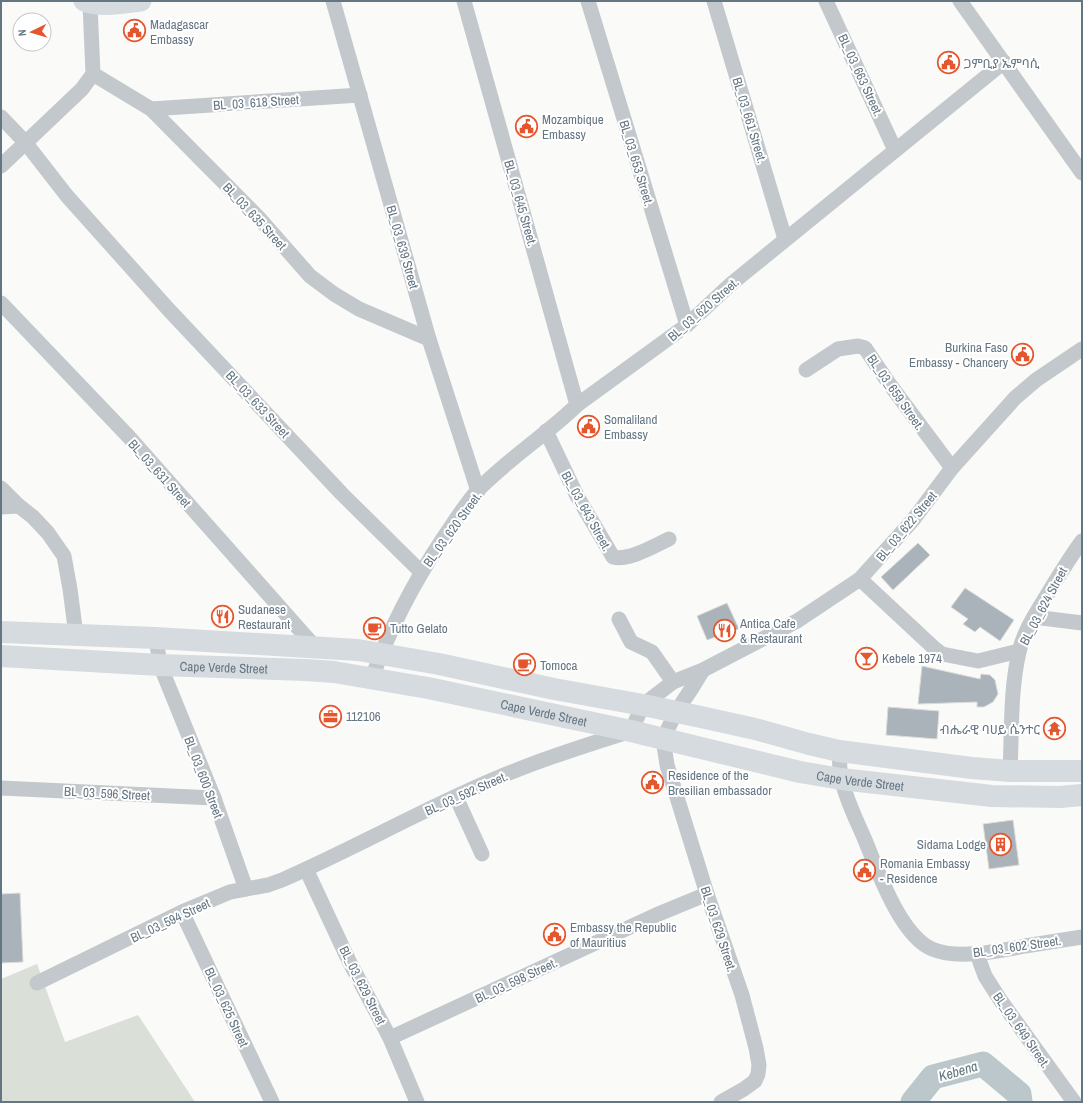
<svg xmlns="http://www.w3.org/2000/svg" width="1083" height="1103" font-family="'Archivo Narrow','Noto Sans Ethiopic',sans-serif">
	<style>
		.green { fill: #dadfd7 }
		.lines { fill: none; stroke-linecap: round; stroke-linejoin: round }
		.river { stroke: #bbc7cb; stroke-width: 25 }
		.building { fill: #aab3b9; stroke: #dcdcda }
		.street { stroke: #c3c8cc; stroke-width: 15 }
		.secondary { stroke: #d6dbdf; stroke-width: 21 }
		.primary { stroke: #d6dbdf; stroke-width: 22 }
		.labels { text-anchor: middle; stroke-width: 4; stroke-linejoin: round; paint-order: stroke }
		.poi-label { font-size: 13px; fill: #657683; stroke: #fff; text-anchor: start }
		.street-label { font-size: 13px; fill: #657683; stroke: #fff }
		.water-label { font-size: 14px; font-style: italic; fill: #60757c; stroke: #fff }
	</style>
	<rect width="100%" height="100%" fill="#fafaf8"/>
	<path class="green" d="M37,964L65,1042L138,1015L195,1102H1V979Z"/>
	<g class="lines">
		<path class="river" d="M913,1102L933,1077L983,1064L1019,1094L1020,1102"/>
	</g>
	<g class="building">
		<path d="M918,543L930,555L893,590L881,577Z"/>
		<path d="M965,588L1014,620L1000,641L980,627L975,632L963,624L968,619L951,607Z"/>
		<path d="M727,603L739,629L707,640L697,616Z"/>
		<path d="M922,666L980,679L981,674L990,675L995,680L998,694L993,702L984,707H977V702L918,704Z"/>
		<path d="M888,707L939,711L937,739L886,735Z"/>
		<path d="M1013,820L1019,865L989,869L983,824Z"/>
		<path d="M20,893L23,962L1,963V894Z"/>
	</g>
	<g class="lines">
		<g class="street">
			<path d="M333,1L429,339L478,491"/>
			<path d="M464,1L577,405"/>
			<path d="M588,1L687,325"/>
			<path d="M714,1L785,239"/>
			<path d="M826,1L895,150"/>
			<path d="M960,1L1082,173"/>
			<path d="M93,74L151,109L259,218L310,276L334,294L359,309L429,339"/>
			<path d="M151,109L360,95"/>
			<path d="M1,117L25,142L67,196L169,310L342,494L421,572"/>
			<path d="M1,166L82,89L93,74L90,4"/>
			<path d="M1,303L129,437L315,647"/>
			<path d="M806,370L838,349L858,346L865,348L888,382L952,468"/>
			<path d="M546,431L577,496L613,557C629,561 654,546 669,539"/>
			<path d="M1,488L19,506L33,517L48,533L64,556L70,589L76,635"/>
			<path d="M1,507L19,506"/>
			<path d="M860,579L934,648L942,654L978,661L1019,651"/>
			<path d="M1034,617L1082,623"/>
			<path d="M619,619L631,642L652,652L673,682"/>
			<path d="M156,638L160,665L214,798L246,889"/>
			<path d="M703,670L692,688L676,712L663,739L667,765L707,894L742,995L756,1048L759,1065L758,1074L755,1081L744,1089L721,1102"/>
			<path d="M372,678C390,627 414,582 444,537C455,521 465,504 478,490C508,459 546,435 577,405L687,325L731,284L1004,62"/>
			<path d="M839,751C840,761 839,772 842,781C847,802 857,821 865,840C878,871 900,935 932,949C958,960 998,951 1025,946C1044,943 1063,940 1082,937"/>
			<path d="M1010,771C1012,732 1010,691 1019,652C1023,634 1034,616 1044,600C1056,580 1068,560 1082,541"/>
			<path d="M1,788L214,798"/>
			<path d="M456,797L482,854"/>
			<path d="M306,869L349,961L390,1038L417,1102"/>
			<path d="M182,912L272,1102"/>
			<path d="M977,954L985,976L1001,1001L1074,1102"/>
			<path d="M37,983L182,912L230,892L268,885L282,880C364,844 443,798 527,766C561,753 596,742 631,731L643,705L673,682L703,670L797,621L860,579L913,520L952,468L1015,398L1036,380L1082,349"/>
			<path d="M390,1038L656,915L707,894"/>
		</g>
		<path class="secondary" d="M84,1C100,8 124,3 141,1"/>
		<g class="primary">
			<path d="M1,632L156,638L358,650L439,664L554,689L643,705L701,717L755,729L809,744L839,751L972,768L1010,771H1082"/>
			<path id="s1" d="M1,656L160,665L306,670L334,672L428,688L631,731L800,772L841,779L992,796L1060,797L1082,795"/>
		</g>
	</g>
	<defs>
		<symbol id="civic-ring" viewBox="-11 -11 22 22"><circle r="9.5" fill="#fff" stroke="#e4572e" stroke-width="1.5"/><path d="M-.6-6.5H3V-4.5H.6V-3L4-1V1h2V6H-6V1h2V-1L-.6-3ZM-1.2 2.5V6h2.4V2.5Z" fill="#e4572e"/></symbol>
		<symbol id="restaurant-ring" viewBox="-11 -11 22 22"><circle r="9.5" fill="#fff" stroke="#e4572e" stroke-width="1.5"/><path d="M-5-6h1v4h1v-4h1v4h1v-4h1v5L-1.5 .5V6h-2V.5L-5-1ZM5-6V6H3V1.5H1.5Q1.5-4 5-6Z" fill="#e4572e"/></symbol>
		<symbol id="cafe-ring" viewBox="-11 -11 22 22"><circle r="9.5" fill="#fff" stroke="#e4572e" stroke-width="1.5"/><path d="M-5.5-4.5H6V0H3Q3 3.5 0 3.5H-2.5Q-5.5 3.5-5.5 0ZM3-3.2v2h1.7v-2ZM-6 4.5H4V6H-6Z" fill="#e4572e"/></symbol>
		<symbol id="bar-ring" viewBox="-11 -11 22 22"><circle r="9.5" fill="#fff" stroke="#e4572e" stroke-width="1.5"/><path d="M-6-5H6L.8 .8V4.5H3.5V6h-7V4.5H-.8V.8Z" fill="#e4572e"/></symbol>
		<symbol id="office-ring" viewBox="-11 -11 22 22"><circle r="9.5" fill="#fff" stroke="#e4572e" stroke-width="1.5"/><path d="M-6-3h4V-5.5h4V-3h4V5H-6ZM-1-4.5V-3h2v-1.5ZM-6 0V1H6V0Z" fill="#e4572e"/></symbol>
		<symbol id="temple-ring" viewBox="-11 -11 22 22"><circle r="9.5" fill="#fff" stroke="#e4572e" stroke-width="1.5"/><path d="M0-6L5-2H3V0L6.5 2.5H4V6H1.5V3h-3V6H-4V2.5H-6.5L-3 0V-2H-5Z" fill="#e4572e"/></symbol>
		<symbol id="building-ring" viewBox="-11 -11 22 22"><circle r="9.5" fill="#fff" stroke="#e4572e" stroke-width="1.5"/><path d="M-4-6H4V6H1V3H-1V6H-4ZM-2.5-4.3h1.7v1.8h-1.7ZM.8-4.3h1.7v1.8H.8ZM-2.5-1h1.7V.8h-1.7ZM.8-1h1.7V.8H.8Z" fill="#e4572e"/></symbol>
	</defs>
	<g fill-rule="evenodd">
		<use href="#civic-ring" x="122" y="18" width="25" height="25"/>
		<use href="#civic-ring" x="936" y="50" width="25" height="25"/>
		<use href="#civic-ring" x="514" y="114" width="25" height="25"/>
		<use href="#civic-ring" x="1010" y="342" width="25" height="25"/>
		<use href="#civic-ring" x="576" y="414" width="25" height="25"/>
		<use href="#restaurant-ring" x="210" y="604" width="25" height="25"/>
		<use href="#cafe-ring" x="362" y="616" width="25" height="25"/>
		<use href="#restaurant-ring" x="712" y="618" width="25" height="25"/>
		<use href="#bar-ring" x="854" y="646" width="25" height="25"/>
		<use href="#cafe-ring" x="512" y="652" width="25" height="25"/>
		<use href="#office-ring" x="318" y="704" width="25" height="25"/>
		<use href="#temple-ring" x="1042" y="716" width="25" height="25"/>
		<use href="#civic-ring" x="640" y="770" width="25" height="25"/>
		<use href="#building-ring" x="988" y="832" width="25" height="25"/>
		<use href="#civic-ring" x="852" y="858" width="25" height="25"/>
		<use href="#civic-ring" x="542" y="922" width="25" height="25"/>
	</g>
	<g class="labels">
		<g class="poi-label">
			<text x="150" y="29">Madagascar<tspan x="150" dy="15">Embassy</tspan></text>
			<text x="964" y="68">ጋምቢያ ኤምባሲ</text>
			<text x="542" y="124">Mozambique<tspan x="542" dy="15">Embassy</tspan></text>
			<text x="1008" y="352" text-anchor="end">Burkina Faso<tspan x="1008" dy="15">Embassy - Chancery</tspan></text>
			<text x="604" y="424">Somaliland<tspan x="604" dy="15">Embassy</tspan></text>
			<text x="238" y="614">Sudanese<tspan x="238" dy="15">Restaurant</tspan></text>
			<text x="740" y="628">Antica Cafe<tspan x="740" dy="15">&amp; Restaurant</tspan></text>
			<text x="390" y="633">Tutto Gelato</text>
			<text x="882" y="663">Kebele 1974</text>
			<text x="540" y="670">Tomoca</text>
			<text x="346" y="721">112106</text>
			<text x="1040" y="734" text-anchor="end">ብሔራዊ ባሀይ ሴንተር</text>
			<text x="668" y="780">Residence of the<tspan x="668" dy="15">Bresilian embassador</tspan></text>
			<text x="986" y="849" text-anchor="end">Sidama Lodge</text>
			<text x="880" y="868">Romania Embassy<tspan x="880" dy="15">- Residence</tspan></text>
			<text x="570" y="932">Embassy the Republic<tspan x="570" dy="15">of Mauritius</tspan></text>
		</g>
		<g class="street-label">
			<text transform="translate(861 75) rotate(65)" y="5">BL_03_663 Street.</text>
			<text transform="translate(256 102) rotate(-4)" y="5">BL_03_618 Street</text>
			<text transform="translate(750 120) rotate(73)" y="5">BL_03_661 Street.</text>
			<text transform="translate(637 163) rotate(73)" y="5">BL_03_653 Street.</text>
			<text transform="translate(521 203) rotate(74)" y="5">BL_03_645 Street.</text>
			<text transform="translate(255 216) rotate(47)" y="5">BL_03_635 Street</text>
			<text transform="translate(403 247) rotate(74)" y="5">BL_03_639 Street</text>
			<text transform="translate(703 309) rotate(-41)" y="5">BL_03_620 Street.</text>
			<text transform="translate(896 392) rotate(55)" y="5">BL_03_659 Street.</text>
			<text transform="translate(258 404) rotate(47)" y="5">BL_03_633 Street</text>
			<text transform="translate(160 473) rotate(48)" y="5">BL_03_631 Street</text>
			<text transform="translate(587 511) rotate(61)" y="5">BL_03_643 Street.</text>
			<text transform="translate(906 526) rotate(-50)" y="5">BL_03_622 Street</text>
			<text transform="translate(452 529) rotate(-54)" y="5">BL_03_620 Street.</text>
			<text transform="translate(1043 606) rotate(-62)" y="5">BL_03_624 Street</text>
			<text dy="5" stroke="none"><textPath href="#s1" startOffset="223">Cape Verde Street</textPath></text>
			<text dy="5" stroke="none"><textPath href="#s1" startOffset="547">Cape Verde Street</textPath></text>
			<text transform="translate(204 777) rotate(69)" y="5">BL_03_600 Street</text>
			<text dy="5" stroke="none"><textPath href="#s1" startOffset="871">Cape Verde Street</textPath></text>
			<text transform="translate(107 793) rotate(3)" y="5">BL_03_596 Street</text>
			<text transform="translate(466 793) rotate(-24)" y="5">BL_03_592 Street.</text>
			<text transform="translate(170 920) rotate(-25)" y="5">BL_03_594 Street</text>
			<text transform="translate(719 929) rotate(72)" y="5">BL_03_629 Street.</text>
			<text transform="translate(1017 946) rotate(-8)" y="5">BL_03_602 Street.</text>
			<text transform="translate(516 980) rotate(-25)" y="5">BL_03_598 Street.</text>
			<text transform="translate(363 985) rotate(63)" y="5">BL_03_629 Street</text>
			<text transform="translate(227 1007) rotate(65)" y="5">BL_03_625 Street</text>
			<text transform="translate(1022 1030) rotate(55)" y="5">BL_03_649 Street.</text>
		</g>
		<g class="water-label">
			<text transform="translate(958 1071) rotate(-16)" y="5">Kebena</text>
		</g>
	</g>
	<rect width="1083" height="1103" fill="none" stroke="#657683" stroke-width="4"/>
	<g transform="translate(32 32) rotate(265)"><circle r="19" fill="#ffffff" stroke="#c1c8cd"/>
	<path d="M0-3L7 15L0 10L-7 15Z" fill="#e4572e"/>
	<text y="-6" font-size="11" font-weight="bold" text-anchor="middle" fill="#657683">N</text>
	</g>
</svg>
